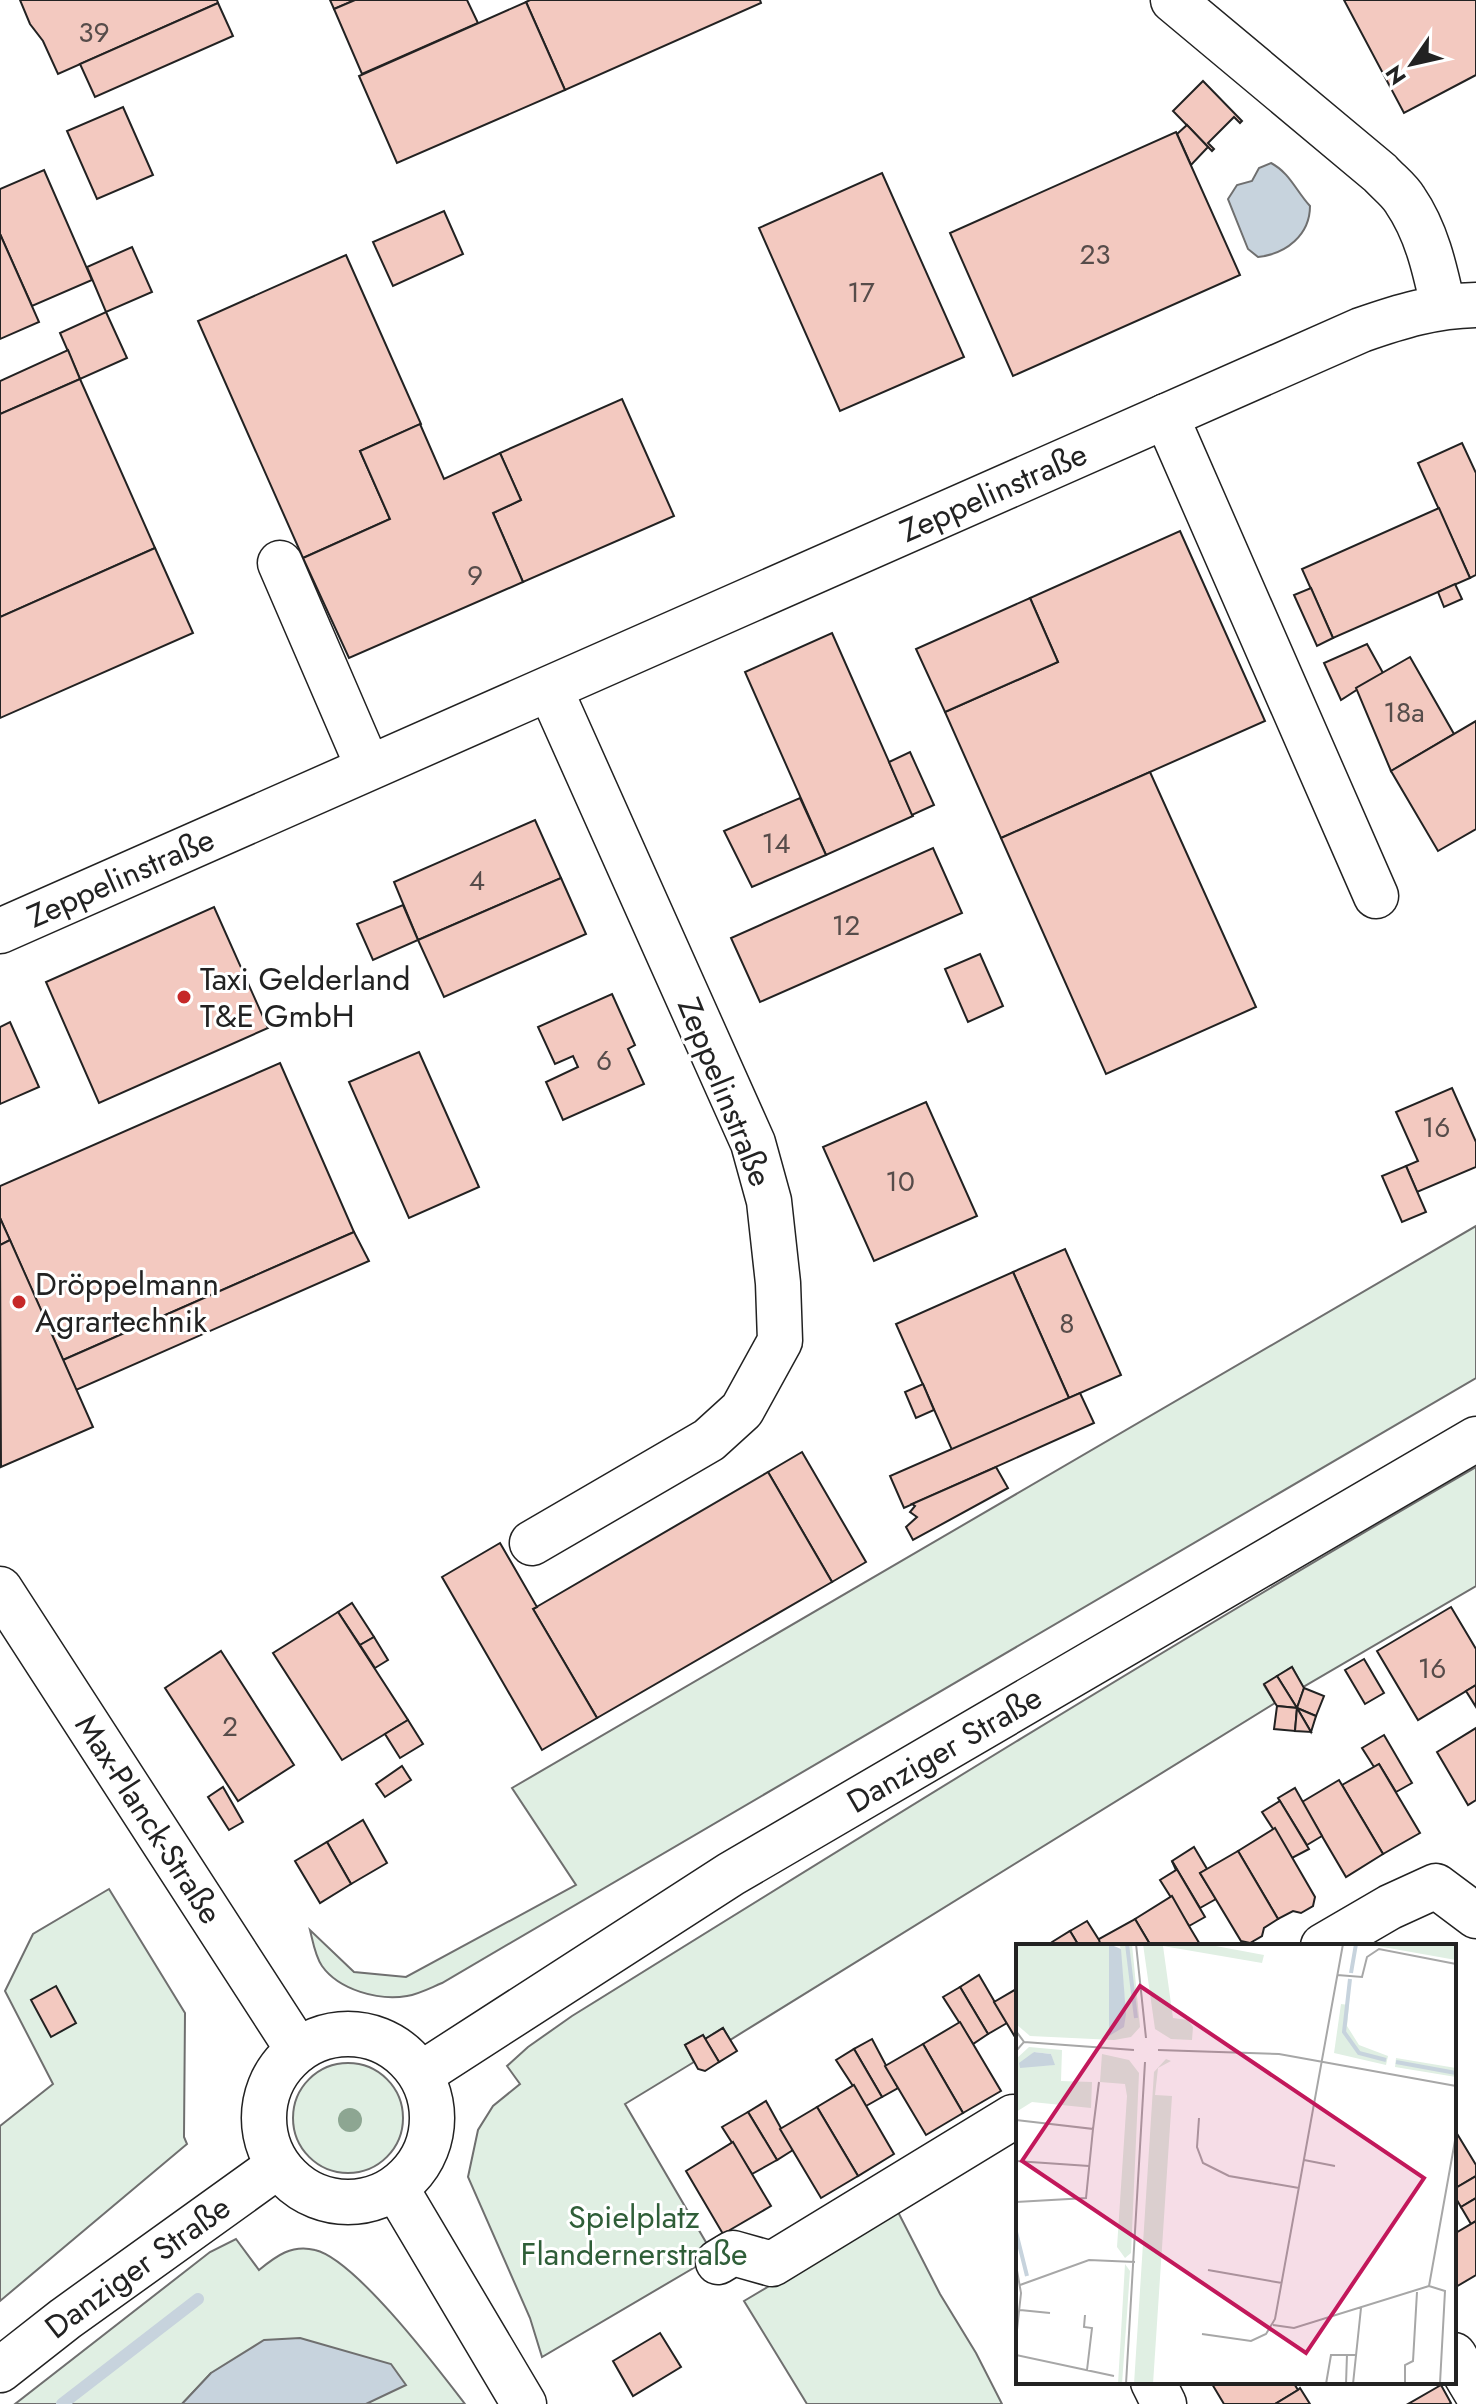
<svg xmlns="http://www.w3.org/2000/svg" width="1476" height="2404" font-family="Jost,sans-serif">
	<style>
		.green { fill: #e0efe3; stroke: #6f6f6f; stroke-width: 2 }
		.water { fill: #c7d3dd; stroke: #6f6f6f; stroke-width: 2 }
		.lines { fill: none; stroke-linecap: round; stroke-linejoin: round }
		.stream { stroke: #c7d3dd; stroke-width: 12 }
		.building { fill: #f3c9c0; stroke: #222; stroke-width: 2 }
		.minor-casing { stroke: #222; stroke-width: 47 }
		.minor { stroke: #fff; stroke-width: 44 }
		.tree { fill: #8da692 }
		.poi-dot { fill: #c62828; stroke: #fff; stroke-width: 3 }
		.labels { text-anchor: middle; stroke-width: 6; stroke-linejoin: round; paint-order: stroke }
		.number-label { font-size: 28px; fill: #564c4a }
		.street-label { font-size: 32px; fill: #222; stroke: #fff }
		.poi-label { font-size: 32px; fill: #222; stroke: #fff; text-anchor: start }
		.park-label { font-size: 32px; fill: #2f5e38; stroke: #fff }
		.inset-river { fill: none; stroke: #c7d3dd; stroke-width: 4 }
		.inset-road { fill: none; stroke: #a7a7a7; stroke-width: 2 }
		.view { fill: #c2185b; fill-opacity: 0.15; stroke: #c2185b; stroke-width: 4 }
		.inset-edge { fill: none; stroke: #222; stroke-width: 4 }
	</style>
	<rect width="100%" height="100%" fill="#fff"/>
	<g class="green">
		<path d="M1476,1226V1378L442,1983C430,1988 419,1994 407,1996C379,2001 339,1990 322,1966C315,1956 313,1942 310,1930L354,1972L406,1977L576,1885L512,1788Z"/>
		<path d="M1476,1467V1586L1303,1687L1292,1667L1264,1685L1275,1703L730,2040L723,2028L705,2039L703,2035L685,2045L694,2062L625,2104L714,2256L542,2357L530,2318L468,2177L478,2130L493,2106L520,2084L507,2066L528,2047L572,2016C871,1830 1171,1644 1476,1467Z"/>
		<path d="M109,1889L185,2013L184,2137L187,2144L0,2301V2126L53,2084L5,1991L33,1934Z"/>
		<circle cx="348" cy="2118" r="55"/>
		<path d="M897,2210L940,2294L976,2353L1002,2404H807L744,2301Z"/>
		<path d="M236,2239L259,2270C276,2256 292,2244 315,2250C355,2259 438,2369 465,2404H366L373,2400L211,2373L182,2404H15L210,2252Z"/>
	</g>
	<g class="water">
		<path d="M1271,163C1290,173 1296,191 1310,206C1310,235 1286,254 1258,257L1248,249L1228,199L1237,185L1252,181L1259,168Z"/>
		<path d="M300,2338L391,2364L406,2385L366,2404H182L211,2373L264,2340Z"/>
	</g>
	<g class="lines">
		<path class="stream" d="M62,2404L198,2299"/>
	</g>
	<g class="building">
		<path d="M20,0H217L218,3L58,74L43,41L30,24Z"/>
		<path d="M330,0H355L334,9Z"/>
		<path d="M355,0H467L478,23L362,74L334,9Z"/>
		<path d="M530,0H760L761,3L565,90L526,2Z"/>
		<path d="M1344,0H1476V75L1404,113Z"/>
		<path d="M526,2L565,90L397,163L359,76Z"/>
		<path d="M218,3L233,36L95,97L80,64Z"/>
		<path d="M1203,81L1242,121L1240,123L1234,117L1208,143L1214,149L1212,151L1173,111Z"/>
		<path d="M123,107L153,175L97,199L67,131Z"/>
		<path d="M1187,125L1208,147L1191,165L1177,134Z"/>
		<path d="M1176,132L1240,275L1013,376L950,233Z"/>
		<path d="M44,170L92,280L32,306L0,234V189Z"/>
		<path d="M882,173L964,357L840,411L759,228Z"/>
		<path d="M444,211L463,254L393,286L373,242Z"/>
		<path d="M0,234L39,322L0,339Z"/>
		<path d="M132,247L152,292L106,312L87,267Z"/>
		<path d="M346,255L421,424L360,451L390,519L303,558L198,321Z"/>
		<path d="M106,312L127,358L80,379L60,333Z"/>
		<path d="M68,350L80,379L0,414V381Z"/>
		<path d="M80,379L155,548L0,617V414Z"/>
		<path d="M622,399L674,516L523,582L493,513L521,500L500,453Z"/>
		<path d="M420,424L444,479L500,453L521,500L493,513L523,582L349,658L303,558L390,519L360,451Z"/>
		<path d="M1462,443L1476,473V575L1470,578L1418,463Z"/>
		<path d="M1439,508L1470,578L1333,638L1302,569Z"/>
		<path d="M1180,531L1265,721L1001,838L945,712L1058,662L1030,598Z"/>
		<path d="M155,548L193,633L0,718V617Z"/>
		<path d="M1455,584L1462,599L1444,607L1438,592Z"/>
		<path d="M1311,588L1333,638L1317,646L1294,595Z"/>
		<path d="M1030,598L1058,662L945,712L916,649Z"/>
		<path d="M832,633L913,816L826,855L745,672Z"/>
		<path d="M1367,644L1383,673L1341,700L1324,663Z"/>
		<path d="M1410,657L1454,734L1391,771L1356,688Z"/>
		<path d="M1476,721V829L1438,851L1391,771Z"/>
		<path d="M910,752L934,805L912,815L889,762Z"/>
		<path d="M1150,772L1256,1007L1106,1074L1001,838Z"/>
		<path d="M800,798L826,855L752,887L724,831Z"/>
		<path d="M535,820L561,878L418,940L394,882Z"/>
		<path d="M933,848L962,913L760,1002L731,938Z"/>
		<path d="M561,878L586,934L444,997L418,940Z"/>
		<path d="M403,905L418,940L373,960L357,924Z"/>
		<path d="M214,907L268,1028L99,1103L46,982Z"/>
		<path d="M980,954L1003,1006L968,1022L945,969Z"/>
		<path d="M612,994L635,1045L628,1049L644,1084L563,1120L546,1082L578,1067L573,1056L555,1064L538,1027Z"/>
		<path d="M10,1022L39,1087L0,1104V1027Z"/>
		<path d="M419,1052L479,1187L409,1218L349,1082Z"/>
		<path d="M280,1063L354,1232L63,1360L0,1218V1186Z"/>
		<path d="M1452,1088L1476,1142V1167L1417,1192L1406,1166L1418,1161L1396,1112Z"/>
		<path d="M926,1102L977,1216L874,1261L823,1147Z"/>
		<path d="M1406,1166L1426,1212L1402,1222L1382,1176Z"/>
		<path d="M0,1218L10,1240L0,1245Z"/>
		<path d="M354,1232L369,1261L76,1390L63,1360Z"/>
		<path d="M10,1240L93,1427L1,1467L0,1245Z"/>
		<path d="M1065,1249L1121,1375L1069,1398L1013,1272Z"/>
		<path d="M1013,1272L1069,1398L952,1450L896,1324Z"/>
		<path d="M923,1384L934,1410L916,1418L905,1392Z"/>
		<path d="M1080,1393L1094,1423L904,1508L890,1476Z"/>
		<path d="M802,1452L866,1562L832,1582L768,1472Z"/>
		<path d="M996,1467L1008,1488L913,1540L906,1527L917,1517L910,1512L915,1506L912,1504Z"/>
		<path d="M768,1472L832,1582L597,1718L533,1609Z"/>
		<path d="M500,1543L537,1607L533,1609L597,1718L542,1750L442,1577Z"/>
		<path d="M352,1603L374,1637L360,1645L338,1612Z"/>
		<path d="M1451,1607L1476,1649V1685L1418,1720L1377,1651Z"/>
		<path d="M338,1612L408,1720L342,1760L273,1653Z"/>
		<path d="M374,1637L388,1660L375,1668L360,1645Z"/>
		<path d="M221,1651L294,1765L238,1801L165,1688Z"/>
		<path d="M1364,1659L1384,1693L1365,1704L1345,1670Z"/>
		<path d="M1292,1667L1304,1688L1297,1708L1277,1676Z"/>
		<path d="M1277,1676L1297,1708L1277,1706L1275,1703L1264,1684Z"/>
		<path d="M1476,1685V1707L1466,1691Z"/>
		<path d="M1304,1688L1324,1696L1316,1716L1297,1708Z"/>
		<path d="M1277,1706L1297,1708L1295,1731L1274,1729Z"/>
		<path d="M1297,1708L1316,1716L1311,1732Z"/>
		<path d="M1297,1708L1311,1732L1295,1731Z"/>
		<path d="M408,1720L423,1744L400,1758L385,1734Z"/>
		<path d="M1476,1728V1800L1468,1805L1437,1752Z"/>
		<path d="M1384,1735L1412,1783L1396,1792L1379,1764L1374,1767L1362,1748Z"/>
		<path d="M1379,1764L1420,1833L1383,1854L1342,1785Z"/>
		<path d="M402,1766L411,1780L385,1797L376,1784Z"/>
		<path d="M1339,1780L1383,1854L1346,1877L1302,1802Z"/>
		<path d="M223,1787L243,1822L229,1830L208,1797Z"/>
		<path d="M1295,1788L1322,1836L1307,1845L1278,1798Z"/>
		<path d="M1280,1801L1309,1849L1292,1858L1262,1812Z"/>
		<path d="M363,1820L387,1863L351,1884L327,1842Z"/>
		<path d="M1275,1828L1315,1897L1313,1906L1301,1913L1293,1911L1278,1919L1238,1851Z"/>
		<path d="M327,1842L351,1884L320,1903L295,1861Z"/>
		<path d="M1194,1847L1207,1869L1200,1873L1216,1899L1200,1908L1172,1861Z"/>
		<path d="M1238,1851L1278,1919L1264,1928L1262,1936L1250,1943L1241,1941L1200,1873Z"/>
		<path d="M1172,1861L1205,1917L1189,1926L1160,1880L1176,1870Z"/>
		<path d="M1172,1896L1189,1926L1201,1946H1151L1135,1919Z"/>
		<path d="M1135,1919L1151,1946H1101L1097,1940Z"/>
		<path d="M1087,1921L1099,1940L1101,1946H1079L1070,1931Z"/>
		<path d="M1070,1931L1079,1946H1054L1052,1942Z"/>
		<path d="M979,1975L1007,2023L988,2034L960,1987Z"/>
		<path d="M56,1986L76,2023L51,2037L31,2000Z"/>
		<path d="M960,1987L988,2034L973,2044L943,1997Z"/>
		<path d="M1018,1988V2042L994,2002Z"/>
		<path d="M960,2022L1001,2091L963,2113L923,2044Z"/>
		<path d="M723,2028L737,2051L719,2062L705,2039Z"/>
		<path d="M703,2035L719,2062L705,2071L698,2069L685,2045Z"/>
		<path d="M872,2039L898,2088L882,2097L854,2049Z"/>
		<path d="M923,2044L963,2113L926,2135L885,2066Z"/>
		<path d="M854,2049L882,2097L866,2106L836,2060Z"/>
		<path d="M854,2085L894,2154L858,2176L817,2107Z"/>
		<path d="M766,2101L793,2150L777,2160L748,2112Z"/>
		<path d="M817,2107L858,2176L821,2198L780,2129Z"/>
		<path d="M748,2112L777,2160L752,2174L722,2127Z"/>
		<path d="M1456,2132L1476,2165V2176L1454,2189Z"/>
		<path d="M733,2142L771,2206L723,2234L686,2171Z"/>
		<path d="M1476,2176V2198L1461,2207L1454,2195V2189Z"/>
		<path d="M1476,2198V2221L1471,2224L1461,2207Z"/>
		<path d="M1476,2221V2275L1454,2288V2234Z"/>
		<path d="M660,2333L681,2367L633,2396L613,2361Z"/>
		<path d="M1216,2382H1293L1298,2390L1275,2404H1224L1212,2384Z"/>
		<path d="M1441,2385L1451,2403L1449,2404H1408Z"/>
		<path d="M1300,2388L1310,2404H1275L1298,2390Z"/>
	</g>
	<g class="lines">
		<defs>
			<g id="minor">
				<path d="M1173,0L1380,173C1388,182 1399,190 1405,200C1427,232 1435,270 1443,306"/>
				<path d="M1166,416L1376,896"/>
				<path d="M280,563L368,767"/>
				<path id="s1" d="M0,931L1361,330C1401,316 1434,306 1476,305"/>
				<path d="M532,1543L709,1440L742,1410L780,1341L778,1283L769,1201L753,1143L550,689"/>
				<path id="s2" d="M0,1589L298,2050"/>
				<path d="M1323,1946L1390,1907L1436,1886L1476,1916"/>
				<circle cx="348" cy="2118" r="84"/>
				<path id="s3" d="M421,2074L731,1874L1476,1439"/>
				<path d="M396,2188L524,2404"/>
				<path d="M718,2262L733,2253L772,2264L1013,2117"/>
				<path d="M1454,2355L1476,2392"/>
				<path id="s4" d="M0,2370L65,2319L278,2166"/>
				<path d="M1153,2382L1164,2404"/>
			</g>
		</defs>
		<use href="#minor" class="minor-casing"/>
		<use href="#minor" class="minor"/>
	</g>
	<circle class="tree" cx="350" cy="2120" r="12"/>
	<g class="poi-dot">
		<circle cx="184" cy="997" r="8"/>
		<circle cx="19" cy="1302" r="8"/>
	</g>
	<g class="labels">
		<g class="number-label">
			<text x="94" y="42">39</text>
			<text x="1095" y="264">23</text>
			<text x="861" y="302">17</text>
			<text x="475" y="585">9</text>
			<text x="1404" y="722">18a</text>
			<text x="776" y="853">14</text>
			<text x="477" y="890">4</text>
			<text x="846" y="935">12</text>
			<text x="604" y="1070">6</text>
			<text x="1436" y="1137">16</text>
			<text x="900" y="1191">10</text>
			<text x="1067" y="1333">8</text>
			<text x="1432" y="1678">16</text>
			<text x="230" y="1736">2</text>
		</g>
		<g class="street-label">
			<text dy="11" stroke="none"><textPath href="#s1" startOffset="1086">Zeppelinstraße</textPath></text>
			<text dy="11" stroke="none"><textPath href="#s1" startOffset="132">Zeppelinstraße</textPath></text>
			<text transform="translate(725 1092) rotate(68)" y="11">Zeppelinstraße</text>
			<text dy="11" stroke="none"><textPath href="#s3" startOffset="616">Danziger Straße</textPath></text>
			<text dy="11" stroke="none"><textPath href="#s2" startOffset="274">Max-Planck-Straße</textPath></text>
			<text dy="11" stroke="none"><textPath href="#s4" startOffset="172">Danziger Straße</textPath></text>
		</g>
		<g class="poi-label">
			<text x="200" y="990">Taxi Gelderland<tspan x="200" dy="37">T&amp;E GmbH</tspan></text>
			<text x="35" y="1295">Dröppelmann<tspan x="35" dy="37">Agrartechnik</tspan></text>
		</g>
		<g class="park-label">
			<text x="634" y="2228">Spielplatz<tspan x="634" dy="37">Flandernerstraße</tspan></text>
		</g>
	</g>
	<g transform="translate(1016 1944)">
		<rect width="440" height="440" fill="#fff"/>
		<path d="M0,0H93L94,91L109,62L104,0H116L124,83L115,93L98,96L14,92L0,80ZM127,0H189L248,11L246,19L147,2L157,74L172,76L177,83L176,96L155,95L139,85ZM350,0H440V16ZM325,60L333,61L331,82L343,101L372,112L370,121L318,109ZM13,103L46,106L45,137L76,138L75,164L16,158L0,168V115ZM18,108L35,110L38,121L4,122ZM86,110L113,116L123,129L115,309L109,314L101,303L111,152L109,140L84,138ZM380,114L440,124V133L379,123ZM150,115L155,117L142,124L139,151L156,152L137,440H118L138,128ZM109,320L114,327L106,440H102Z" fill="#e0efe3" fill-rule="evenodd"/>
		<path d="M93,0L105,5L110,70L108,83L93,92ZM18,108L35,110L39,121L4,124L3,119Z" fill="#c7d3dd"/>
		<path class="inset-river" d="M111,0L120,74M335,29L340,0M334,35L328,88L343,109L370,116M380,118L440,129M0,288L11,332"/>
		<path class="inset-road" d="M120,0L130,94M321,31L346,33L351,13L363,5L440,20M0,87L8,98L0,107M8,98L118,106M142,106L263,110L440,142M183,174L181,203L187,219L213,232L283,244M0,176L77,185L70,254L0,258M77,185L83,138M288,216L319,222M0,217L73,222M0,321L5,349L0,395M192,326L266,339M4,341L73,316L119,318M413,342L440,191M413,342L429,347L424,439M4,366L34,369M69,371L68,383L76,384L71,426M257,381L278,384L413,342M186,390L235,397L250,390L259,375L327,0M0,411L98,432M110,440L129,118M310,440L315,411H340M330,440L331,410M337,440L345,364M389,440V421L397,417L401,348"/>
		<path class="view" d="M124,42L408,234L290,409L6,217Z"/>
		<rect width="440" height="440" class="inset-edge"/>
	</g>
	<g transform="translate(1412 64) rotate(236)" stroke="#ffffff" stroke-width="6" paint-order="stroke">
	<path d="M0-6L14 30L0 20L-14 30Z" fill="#222222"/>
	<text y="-12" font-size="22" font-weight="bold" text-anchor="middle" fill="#222222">N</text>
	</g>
</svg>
